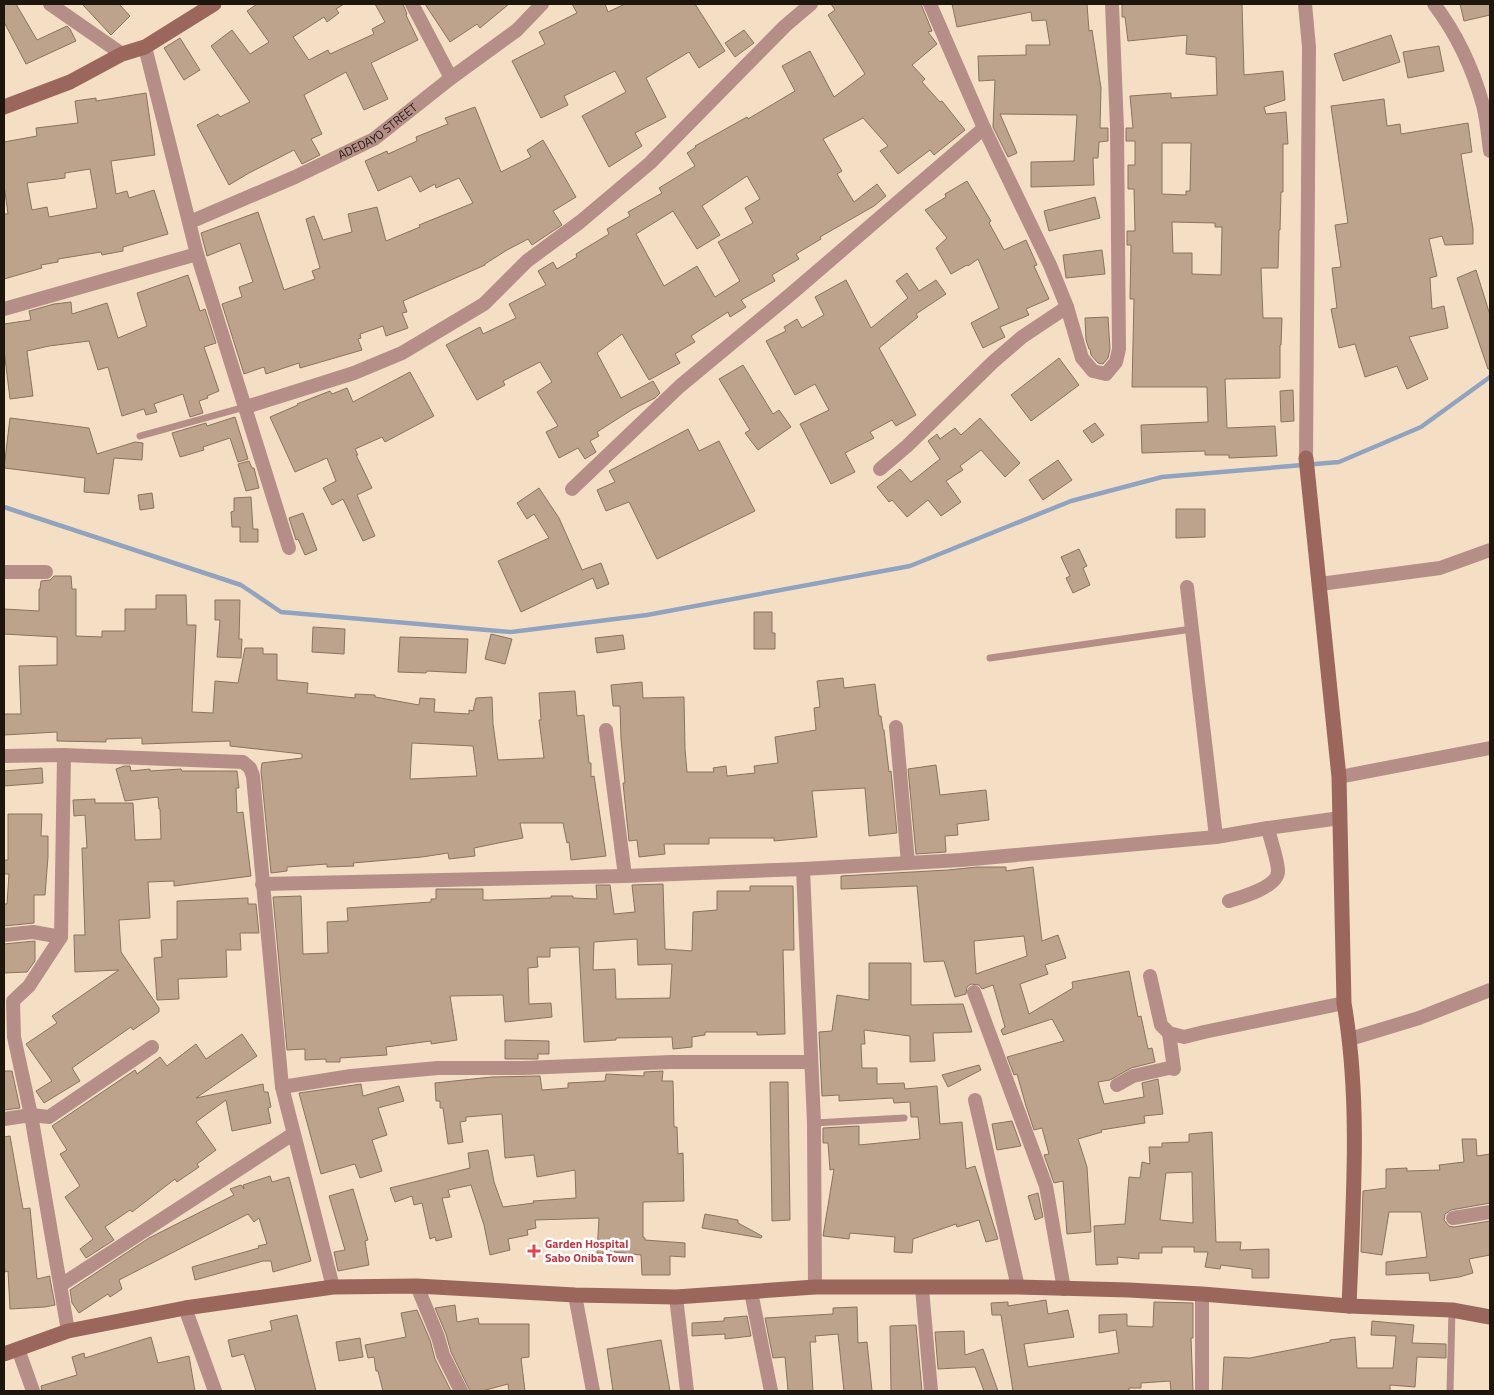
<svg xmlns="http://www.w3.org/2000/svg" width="1494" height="1395" font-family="'Titillium Web',sans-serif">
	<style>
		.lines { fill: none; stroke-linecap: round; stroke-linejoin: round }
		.stream { stroke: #90a3bf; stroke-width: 4.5 }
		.building { fill: #bda38b; stroke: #8a735f; fill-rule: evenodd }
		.lane { stroke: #b58f87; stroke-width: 7 }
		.street { stroke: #b58f87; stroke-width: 14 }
		.secondary { stroke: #9b665b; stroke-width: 15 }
		.health-dot { fill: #e0444e; stroke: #fff; stroke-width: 2 }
		.labels { text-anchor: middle; stroke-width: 5; stroke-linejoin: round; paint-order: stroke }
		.street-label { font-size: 12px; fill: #1d160d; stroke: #fff }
		.health-label { font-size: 12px; font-weight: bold; fill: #be3a42; stroke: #fff; text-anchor: start }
	</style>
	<rect width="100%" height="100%" fill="#f4dfc5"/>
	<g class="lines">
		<path class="stream" d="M4,507L241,585L281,612L511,632L647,615L910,566L1071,501L1162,477L1339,462L1421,427L1490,377"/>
	</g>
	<g class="building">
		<path d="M4,4H16L37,40L67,26L70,29L76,41L26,64L4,22Z"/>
		<path d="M82,4H119L130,16L111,35Z"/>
		<path d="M257,4H344L336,9L339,13L327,22L324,17L293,37L309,60L328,50L330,54L374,34L372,29L385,22L375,4H403L407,14L406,15L418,40L371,63L388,99L364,110L346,72L304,95L322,134L311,139L320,155L302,164L294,150L249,173L229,185L197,125L218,114L220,117L250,102L211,46L232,30L250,54L269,42L247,11Z"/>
		<path d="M425,4H509L480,28L477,24L450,42Z"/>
		<path d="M572,4H605L608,12L625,4H695L725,51L699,68L689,52L646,78L666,117L635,133L642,146L609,167L582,116L626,92L615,71L564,96L568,105L541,118L512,61L545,44L539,32L577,13Z"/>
		<path d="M831,4H921L932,31L928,32L937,44L912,65L925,79L922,82L940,102L942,101L965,130L934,155L930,150L898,174L880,151L888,146L863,118L823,139L842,171L837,174L854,202L877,184L886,196L874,206L820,237L821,239L796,254L799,259L772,275L775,281L741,300L746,307L730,317L728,312L691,336L695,342L675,354L680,363L649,380L622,334L597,353L621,398L653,381L660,393L655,398L633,409L597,432L599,436L590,441L596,452L585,459L578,448L559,458L546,432L558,426L537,392L552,382L540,362L503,381L505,385L477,400L446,345L480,327L483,334L516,318L509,304L546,285L538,271L553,262L557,269L577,257L576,254L609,234L607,229L630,216L628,212L662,193L659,188L695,166L687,153L696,147L695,146L747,117L748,119L795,91L782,66L810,51L834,97L865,74L828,15L835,10ZM747,176L760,199L745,208L753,223L718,242L740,281L715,297L697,266L664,286L636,234L673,211L697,249L720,235L702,206Z"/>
		<path d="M952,4H1087L1089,31L1092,30L1101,88L1100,128H1108V141L1099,142L1098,158H1093L1094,185L1031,187V162L1074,161L1077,115L1000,114L1017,153L1008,157L993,127L995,80L979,81L978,56L1026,55V45H1050L1046,20L1032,21L1031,12L957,27Z"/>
		<path d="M1122,4H1242L1244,75L1283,71L1285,100L1264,107L1266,114L1286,112L1288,144H1283V192H1281L1280,230H1279L1278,268H1261L1263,318H1282L1281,345H1280V378L1225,379L1227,428L1275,426L1277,456L1229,458V455H1205V451L1142,453L1141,425L1208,422L1207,387H1132L1134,299H1130L1131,245H1127V231H1135L1134,189H1128V165H1135V141H1126V128H1133L1130,96L1171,93V98L1217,95L1216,57L1186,54L1187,35L1128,41L1125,17H1122ZM1162,143H1191L1190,191H1186V195L1162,194ZM1172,222L1215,223V227H1222L1221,275L1192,274V253H1173Z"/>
		<path d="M1460,4H1490V15L1464,21Z"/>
		<path d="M744,30L754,43L735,57L725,43Z"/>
		<path d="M1391,35L1400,62L1343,81L1334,54Z"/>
		<path d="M180,38L200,70L184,80L164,48Z"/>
		<path d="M1439,46L1444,71L1408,78L1403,52Z"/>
		<path d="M146,93L155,155L111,161L116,194L127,191L129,198L154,190L168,234L123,247V251L102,255L101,252L58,259V262L41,265L42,268L4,279V214H8L4,185V142L37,136L36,128L78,123L75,101L96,98V101ZM90,169L97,208L49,217L47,207L32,210L27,183L65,178V173Z"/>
		<path d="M1384,99L1387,126L1400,124L1401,134L1468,123L1472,152L1461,154L1473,229V244L1445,245L1442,236L1429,239L1437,276L1430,278L1432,309L1444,306L1448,328L1409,337L1428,379L1407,389L1397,366L1365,377L1355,344L1339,348L1331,309L1337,308L1332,268L1341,267L1335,225L1348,223L1331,106Z"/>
		<path d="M475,107L501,172L531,157L527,150L543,140L576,197L553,211L562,225L532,245L528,239L507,250L485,264V265L403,301L407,312L402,313L408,328L386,336L383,326L360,334L361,338L358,339L362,350L300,368L299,363L266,374L264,367L244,374L222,304L242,297L239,287L253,282L240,243L207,256L201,233L258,212L284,290L315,279L312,271L320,268L306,219L314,216L323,240L352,232L348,214L377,207L386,241L420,227L419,225L473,203L459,178L436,188L435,184L420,192L411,176L378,191L365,161L387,151L388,154L417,141L416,137L448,124L445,118Z"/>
		<path d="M967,181L991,221L989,223L1004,250L1026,240L1037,265L1034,266L1049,299L1026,309L1029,315L1000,327L1005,337L983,348L971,323L999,308L978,259L968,266L967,265L951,274L936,248L947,238L925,210L946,197L945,194Z"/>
		<path d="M1095,197L1100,218L1049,231L1044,211Z"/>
		<path d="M1102,250L1105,274L1066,278L1063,255Z"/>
		<path d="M1476,270L1490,315V369H1488L1457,278Z"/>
		<path d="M907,273L919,291L936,280L946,294L916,314L918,317L879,348L916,415L896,426L892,420L870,432L874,438L845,453L855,472L831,484L800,424L829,410L815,384L795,395L766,341L786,331L784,327L797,319L802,328L824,315L815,297L846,280L871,328L908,298L896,281Z"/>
		<path d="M188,275L200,311L205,309L216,343L204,347L219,391L207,396L208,398L199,401L203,413L190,417L183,394L154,404L157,412L146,415L144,409L122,416L108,367L98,370L89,341L49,346L27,351L33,396L10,399L4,350V324L31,320L29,311L54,304L71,302L72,314L107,303L118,338L147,326L137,293Z"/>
		<path d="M1108,317L1110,349L1108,358L1103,364L1098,363L1091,355L1090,349H1089L1086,340L1085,318Z"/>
		<path d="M1059,358L1079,385L1031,421L1011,395Z"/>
		<path d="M743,365L773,414L779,410L791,427L758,450L745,433L750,430L719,379Z"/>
		<path d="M410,372L434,416L385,442L382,437L355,449L358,455H356L372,488L357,495L375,536L363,541L343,499L332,505L323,488L336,481L327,458L295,472L270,417L298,405L297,404L330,391L332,394L347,388L353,402Z"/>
		<path d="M1293,390L1294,421L1281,422L1280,391Z"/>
		<path d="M235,417L248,459L238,462L230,438L203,447L204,450L180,457L172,433L206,423L207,426Z"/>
		<path d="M10,418L89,428L97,454L135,442L143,443L142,460L114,458L109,494L84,492L85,478L4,468Z"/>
		<path d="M980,418L1020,463L1005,477L981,450L960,466L963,470L946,481L961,502L941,516L928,500L907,517L892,500L889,502L877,487L900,469L911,482L940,459L928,441L937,434L940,439L955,428L961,435Z"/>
		<path d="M1095,423L1104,435L1092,443L1083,431Z"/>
		<path d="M688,429L699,451L719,441L755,511L657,559L629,502L606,511L597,490L615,482L609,471Z"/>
		<path d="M1058,460L1072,480L1043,500L1029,480Z"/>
		<path d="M249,461L252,468H254L259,488L246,491L238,464Z"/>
		<path d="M539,488L559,518L582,570L601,563L609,584L597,589L593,578L521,612L498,561L549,538L534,514L527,519L517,503Z"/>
		<path d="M152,493L154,508L140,510L138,495Z"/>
		<path d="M251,497L253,529H258V542H240V527H232L231,512L234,511V498Z"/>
		<path d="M1176,509H1205V537L1176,538Z"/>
		<path d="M303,513L317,550L305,555L298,539L296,540L289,518Z"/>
		<path d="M1079,549L1087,566L1083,568L1090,585L1073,593L1066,578L1070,576L1061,557Z"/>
		<path d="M54,576H71L72,589H76V636L102,637V631H125V609H156V595H186L187,625H196L192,712L213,713L215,681L238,683L245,648H263V654H277V680L308,683L307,693L355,698V694L375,695V697L419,705L420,698L435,699L434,712L469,714V710L473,711L476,698L492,697L493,724L498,760L544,758L539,720H541L539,693L575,691L577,716L584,715L589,763H591V777L594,776L606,856L571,860L569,842L567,843L563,823H520L523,838L474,848L475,856L449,859L448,853L422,857L353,863L354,866L327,867V864L287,867V871L271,873L261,771L262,763L302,758V754L230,746V741L142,744V738L106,739V742L57,741V732L4,735V714H21L19,666L57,665V637L4,634V609L39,611V589H40L41,581L50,580ZM412,743L473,746L477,776L410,779Z"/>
		<path d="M215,600H240L239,639H242L241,658L217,657L220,620H215Z"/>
		<path d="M754,612H772V633H775V649H754Z"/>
		<path d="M313,627L345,629L344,654L312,652Z"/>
		<path d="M491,634L512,639L505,664L485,659Z"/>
		<path d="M623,635L625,649L597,653L595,638Z"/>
		<path d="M400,637L468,639L466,673L427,671L426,673L398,672Z"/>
		<path d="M843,678L844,688L875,684L879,716H881L883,730H884L889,772L891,771L897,833L869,836L865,788L812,791L817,837L774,841V838H709V844H664L665,854L639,857L637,840L629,841L623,783H625L621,739L620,706H613L611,685L642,682L643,698L684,697L685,749L687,772H714L713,768L726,766L727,776L755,773L754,766L778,763L775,737L816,730L814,708L820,707L817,681Z"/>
		<path d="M936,765L940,795L986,790L989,820L957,824L958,835L945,836L946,852L916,854L908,769Z"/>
		<path d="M124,766H130L131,771L150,769V771L181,769L182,771H237L239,788H236L237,813L243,812L251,876L174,886V881L148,882L150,918L119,920L121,952L159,1008V1012L133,1030L131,1027L72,1068L80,1081L44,1103L36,1091L52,1081L26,1044L57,1023L52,1016L119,970L75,972L74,935H85L82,848H87L85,815L74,816L73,800L95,799V803H133L135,840L161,839L160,809H159L158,797L125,801L116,769Z"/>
		<path d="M42,768L43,783L4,786V771Z"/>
		<path d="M8,814H42L41,836H48V857L45,895H34V923L4,926V904H7L9,874H4V860H8Z"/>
		<path d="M977,867H1006V871L1033,867L1042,941L1058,935L1066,958L1045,965L1048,974L1020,984L1029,1014L1073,988L1072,982L1129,971L1138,1017L1141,1016L1148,1049L1152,1048L1155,1062L1131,1068L1110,1080L1098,1082L1104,1104L1144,1097L1142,1083L1158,1079L1163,1114L1144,1116L1145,1123L1101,1130L1102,1132L1078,1139L1087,1167L1091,1232L1067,1234L1063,1181L1054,1183L1044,1155L1049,1154L1042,1128L1034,1130L1026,1106L1017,1074L1014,1075L1007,1057L1064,1041L1052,1019L1003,1035L1001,1030L1005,1027L993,985L982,989L979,985L971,984L967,987L966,994L955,997L944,961L924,962L917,886L841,889V876L948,870ZM1024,936L1027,956L976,974L974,941Z"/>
		<path d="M663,884L665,949L692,951L693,912L717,910V891H750V886H793L794,950H783L785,1034L757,1035V1032H705V1035L692,1037V1047L673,1049L672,1037L616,1038V1040L584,1042L579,947L550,948V957H537L538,967L528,968L529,1004L551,1003L552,1017L505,1022L503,995L450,996L457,1040L431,1044V1041L386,1047L387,1055L340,1058V1062H326V1059L305,1060V1049L287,1050L273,897L301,896L303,954L328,953L327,922L348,921L347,908L431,902V899H436V889H483V900H490L551,898V896H573V898L597,899L596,885H610L614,914L635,912L632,885ZM637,939L638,965L672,964L670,998L616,999L615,969L593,970L594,942Z"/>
		<path d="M248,898V904H256L259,933H240L241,950H226L227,977L178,979L179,999L157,1000L154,958L162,957L161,940L177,939V901Z"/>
		<path d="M35,941V961L27,972L4,973V944Z"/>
		<path d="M869,963H911V1005L963,1004L972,1032L933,1033L935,1061L910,1062V1036L864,1030L865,1044H861L862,1068H877V1084L904,1083L905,1089L937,1086L940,1124L962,1122L966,1169L975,1166L998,1239L986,1242L979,1220L957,1227L956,1224L913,1239L912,1253L894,1252L895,1237L850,1233L849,1239L823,1236L834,1169L830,1170L828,1143H823V1128L859,1126V1145L920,1139L918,1117H911L910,1102L894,1103L893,1098L839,1101V1095L822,1096L819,1032L832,1031L837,995L869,1000Z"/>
		<path d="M242,1034L257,1056L196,1098L263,1084L264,1092H268L271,1107L268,1108L271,1123L232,1131L226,1100L196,1122L216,1150L197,1164L199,1167L177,1182L175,1179L132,1212L130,1210L105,1227L114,1240L86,1258L80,1249L93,1239L65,1197L80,1186L60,1154L67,1150L52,1126L135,1070L137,1074L160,1057L167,1066L196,1044L206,1059Z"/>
		<path d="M505,1040L549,1041V1054H538V1059H505Z"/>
		<path d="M979,1065L981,1070L948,1087L942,1075Z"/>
		<path d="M4,1071H12L20,1108L4,1110Z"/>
		<path d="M663,1071L662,1081H673L674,1127H677L678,1154L683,1153L684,1201L643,1202V1237L645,1238V1240L685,1243V1257L670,1256V1275H642L641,1255L614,1252V1254L597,1253L599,1218L535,1220L536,1228L527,1230L528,1235L508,1239L510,1250L490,1255L484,1225L471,1185L448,1190L450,1197L442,1198L452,1237L436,1241L435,1237L430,1239L422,1203L414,1205L412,1196L395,1202L390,1188L470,1168L468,1153L488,1150L494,1182L503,1207L534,1203L533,1201L576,1198L575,1170L537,1177L534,1155L505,1158L502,1114L466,1117V1121L460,1122L463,1142L448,1144L443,1108H440V1101H436L435,1083L492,1077L540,1076L542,1090L568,1088V1083L605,1081L606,1074L644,1076V1072Z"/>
		<path d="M770,1082H788L790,1220L772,1221Z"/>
		<path d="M361,1084L363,1096L399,1086L404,1101L378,1108L387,1135L372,1140L382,1171L360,1178L355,1164L321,1174L299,1093Z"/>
		<path d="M1012,1121L1021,1146L997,1150L992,1124Z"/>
		<path d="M1212,1132L1216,1242H1241L1240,1250L1269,1249V1278H1252V1269L1221,1265L1220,1269L1205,1267L1208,1252H1194V1247H1162V1253H1139V1259L1117,1257L1118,1264L1096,1265L1094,1226L1125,1224L1129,1177L1140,1178L1142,1162L1150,1164L1149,1147H1162V1143L1189,1142V1134ZM1192,1172L1193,1223L1160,1220L1166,1173Z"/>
		<path d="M10,1136L23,1209L30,1208L37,1279L50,1276V1279L55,1305L45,1307L10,1309L8,1271L5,1272L4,1262V1137Z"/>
		<path d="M1462,1139H1476L1477,1156L1490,1154V1203L1451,1210L1445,1214L1444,1220L1449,1226L1454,1227L1490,1221V1255L1469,1259L1473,1273L1459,1277L1430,1281L1429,1273L1386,1275V1262L1427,1257L1421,1212H1389L1382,1255L1361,1252L1363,1191L1386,1188V1169L1407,1168V1171L1440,1170L1439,1165L1464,1162Z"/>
		<path d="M270,1176L272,1182L289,1177L311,1261L273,1272L271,1261H263L195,1280L192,1267L259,1248L258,1246L267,1244L259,1218L254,1222L248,1214L119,1280L122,1289L110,1297L108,1294L79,1313L72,1303L70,1290L149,1238L234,1195L230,1189L241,1185L244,1189L243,1185Z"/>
		<path d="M353,1189L368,1240L365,1241L369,1265L338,1271L334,1252L345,1250L329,1196Z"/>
		<path d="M1038,1193L1043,1217L1035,1220L1028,1196Z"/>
		<path d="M705,1214L738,1220V1223L762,1236L761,1238L702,1228Z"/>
		<path d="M1046,1300L1048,1314L1068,1310L1074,1337L1024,1344L1028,1367L1119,1353L1116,1330L1099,1333V1315L1127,1314V1326L1153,1327L1154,1302L1193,1303V1338H1191L1193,1391H1171L1170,1381L1141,1383V1388H1129V1391H1013L1001,1315H992L991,1303L1008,1302V1306Z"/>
		<path d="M455,1305L457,1322L478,1318L479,1324H529V1357L521,1358L525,1391H509L508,1384L482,1391H470L451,1352L446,1334L435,1308Z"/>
		<path d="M857,1307L858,1343L867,1342L872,1391H844L838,1334L815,1336L816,1342H810L813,1391H788L785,1357L773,1358L765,1318L833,1314V1308Z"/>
		<path d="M417,1310L430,1340L435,1359L451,1391H383L378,1371H376L374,1357L368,1358L365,1345L406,1337L401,1313Z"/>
		<path d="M297,1315L316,1391H256L244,1354L232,1357L228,1340L272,1330L270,1321Z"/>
		<path d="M747,1316L751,1336L725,1339V1334L692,1336V1323L724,1321V1318Z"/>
		<path d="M1372,1321L1414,1325L1412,1343L1446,1344V1358L1417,1357L1415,1387L1390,1385V1391H1222L1224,1357L1250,1358L1330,1342V1340L1355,1337L1357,1368H1393L1396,1336L1371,1335Z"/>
		<path d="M916,1325L922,1391H891L890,1326Z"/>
		<path d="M964,1331L965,1355L983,1349L998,1391H984L975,1367L938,1369L935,1332Z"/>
		<path d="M151,1337L158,1363L189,1356L195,1391H42L41,1386L77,1375L72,1357L84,1353L85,1358Z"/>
		<path d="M360,1338L363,1357L339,1361L336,1342Z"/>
		<path d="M661,1340L670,1391H613L607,1349Z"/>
	</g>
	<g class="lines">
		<g class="lane">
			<path d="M140,436L245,407"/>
			<path d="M990,658L1192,629"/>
			<path d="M814,1123L904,1118"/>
			<path d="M1450,1391L1452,1310"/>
		</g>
		<g class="street">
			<path d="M50,4L122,54"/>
			<path d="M412,4L451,78"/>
			<path d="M930,4L984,128L1050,265L1067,307L1082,358L1093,371L1106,374L1116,362L1119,349L1117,128L1112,4"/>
			<path d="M1305,4L1309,47L1306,458"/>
			<path d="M1434,4C1456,33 1473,69 1483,105C1487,120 1488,136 1490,151"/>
			<path d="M145,47L197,254L289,548"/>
			<path id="s1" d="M190,222L295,177L374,139L451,78L517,30L542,4"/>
			<path d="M4,309L197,254"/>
			<path d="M246,407L354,373L402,353L484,304L527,261L580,222L650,163L785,26L811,4"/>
			<path d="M880,469L907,446L993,362L1022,337L1067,307"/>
			<path d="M572,489L680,386L791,294L984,128"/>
			<path d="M4,572H46"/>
			<path d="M1320,584L1440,568L1490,550"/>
			<path d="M1187,587L1216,837"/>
			<path d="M896,727L908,863"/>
			<path d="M606,730L625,876"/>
			<path d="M64,755L61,937L29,986L13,1001L14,1037L31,1115L68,1331"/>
			<path d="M4,756L64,755L243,762L250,768L253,776L282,1087L333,1287"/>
			<path d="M1339,777L1490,748"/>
			<path d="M803,869L814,1123L815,1287"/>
			<path d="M262,884L625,876L803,869L961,860L1216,837L1268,828L1340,818"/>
			<path d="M1229,901C1242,897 1278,887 1278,871C1278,860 1270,839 1268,828"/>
			<path d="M4,935L33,932L61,937"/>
			<path d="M1150,976L1161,1025L1169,1033L1184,1037L1204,1032L1344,1003"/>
			<path d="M974,992L1046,1186L1064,1289"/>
			<path d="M1350,1039L1419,1018L1490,990"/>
			<path d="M1117,1085L1133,1076L1169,1068L1174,1069L1169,1033"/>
			<path d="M282,1087L351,1076L438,1068H523L671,1062H811"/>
			<path d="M975,1100L1018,1287"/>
			<path d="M4,1119L31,1115L49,1117L152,1047"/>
			<path d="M1453,1218L1490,1212"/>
			<path d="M61,1285L293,1134"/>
			<path d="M417,1286L438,1337L443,1355L461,1391"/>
			<path d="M922,1288L931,1391"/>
			<path d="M751,1292L771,1391"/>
			<path d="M575,1295L593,1391"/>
			<path d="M676,1297L687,1391"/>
			<path d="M185,1308L215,1391"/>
			<path d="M18,1349L33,1391"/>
			<path d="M1202,1391V1294"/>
		</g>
		<g class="secondary">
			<path d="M4,107L70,82L122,54L145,47L214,4"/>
			<path d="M1306,458L1339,777L1344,1003C1361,1102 1353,1205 1349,1306"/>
			<path d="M4,1354L68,1331L185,1308L333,1287L417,1286L575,1295L676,1297L815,1287H1018L1129,1290L1202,1294L1349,1306L1452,1310L1490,1317"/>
		</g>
	</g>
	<path class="health-dot" d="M531.5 1243.5h5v5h5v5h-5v5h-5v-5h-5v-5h5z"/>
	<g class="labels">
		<g class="street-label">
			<text dy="4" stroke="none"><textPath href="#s1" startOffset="209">ADEDAYO STREET</textPath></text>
		</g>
		<g class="health-label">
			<text x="545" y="1248">Garden Hospital<tspan x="545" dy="14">Sabo Oniba Town</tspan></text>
		</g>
	</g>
	<rect width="1494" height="1395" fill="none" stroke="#1d160d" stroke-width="10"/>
</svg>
